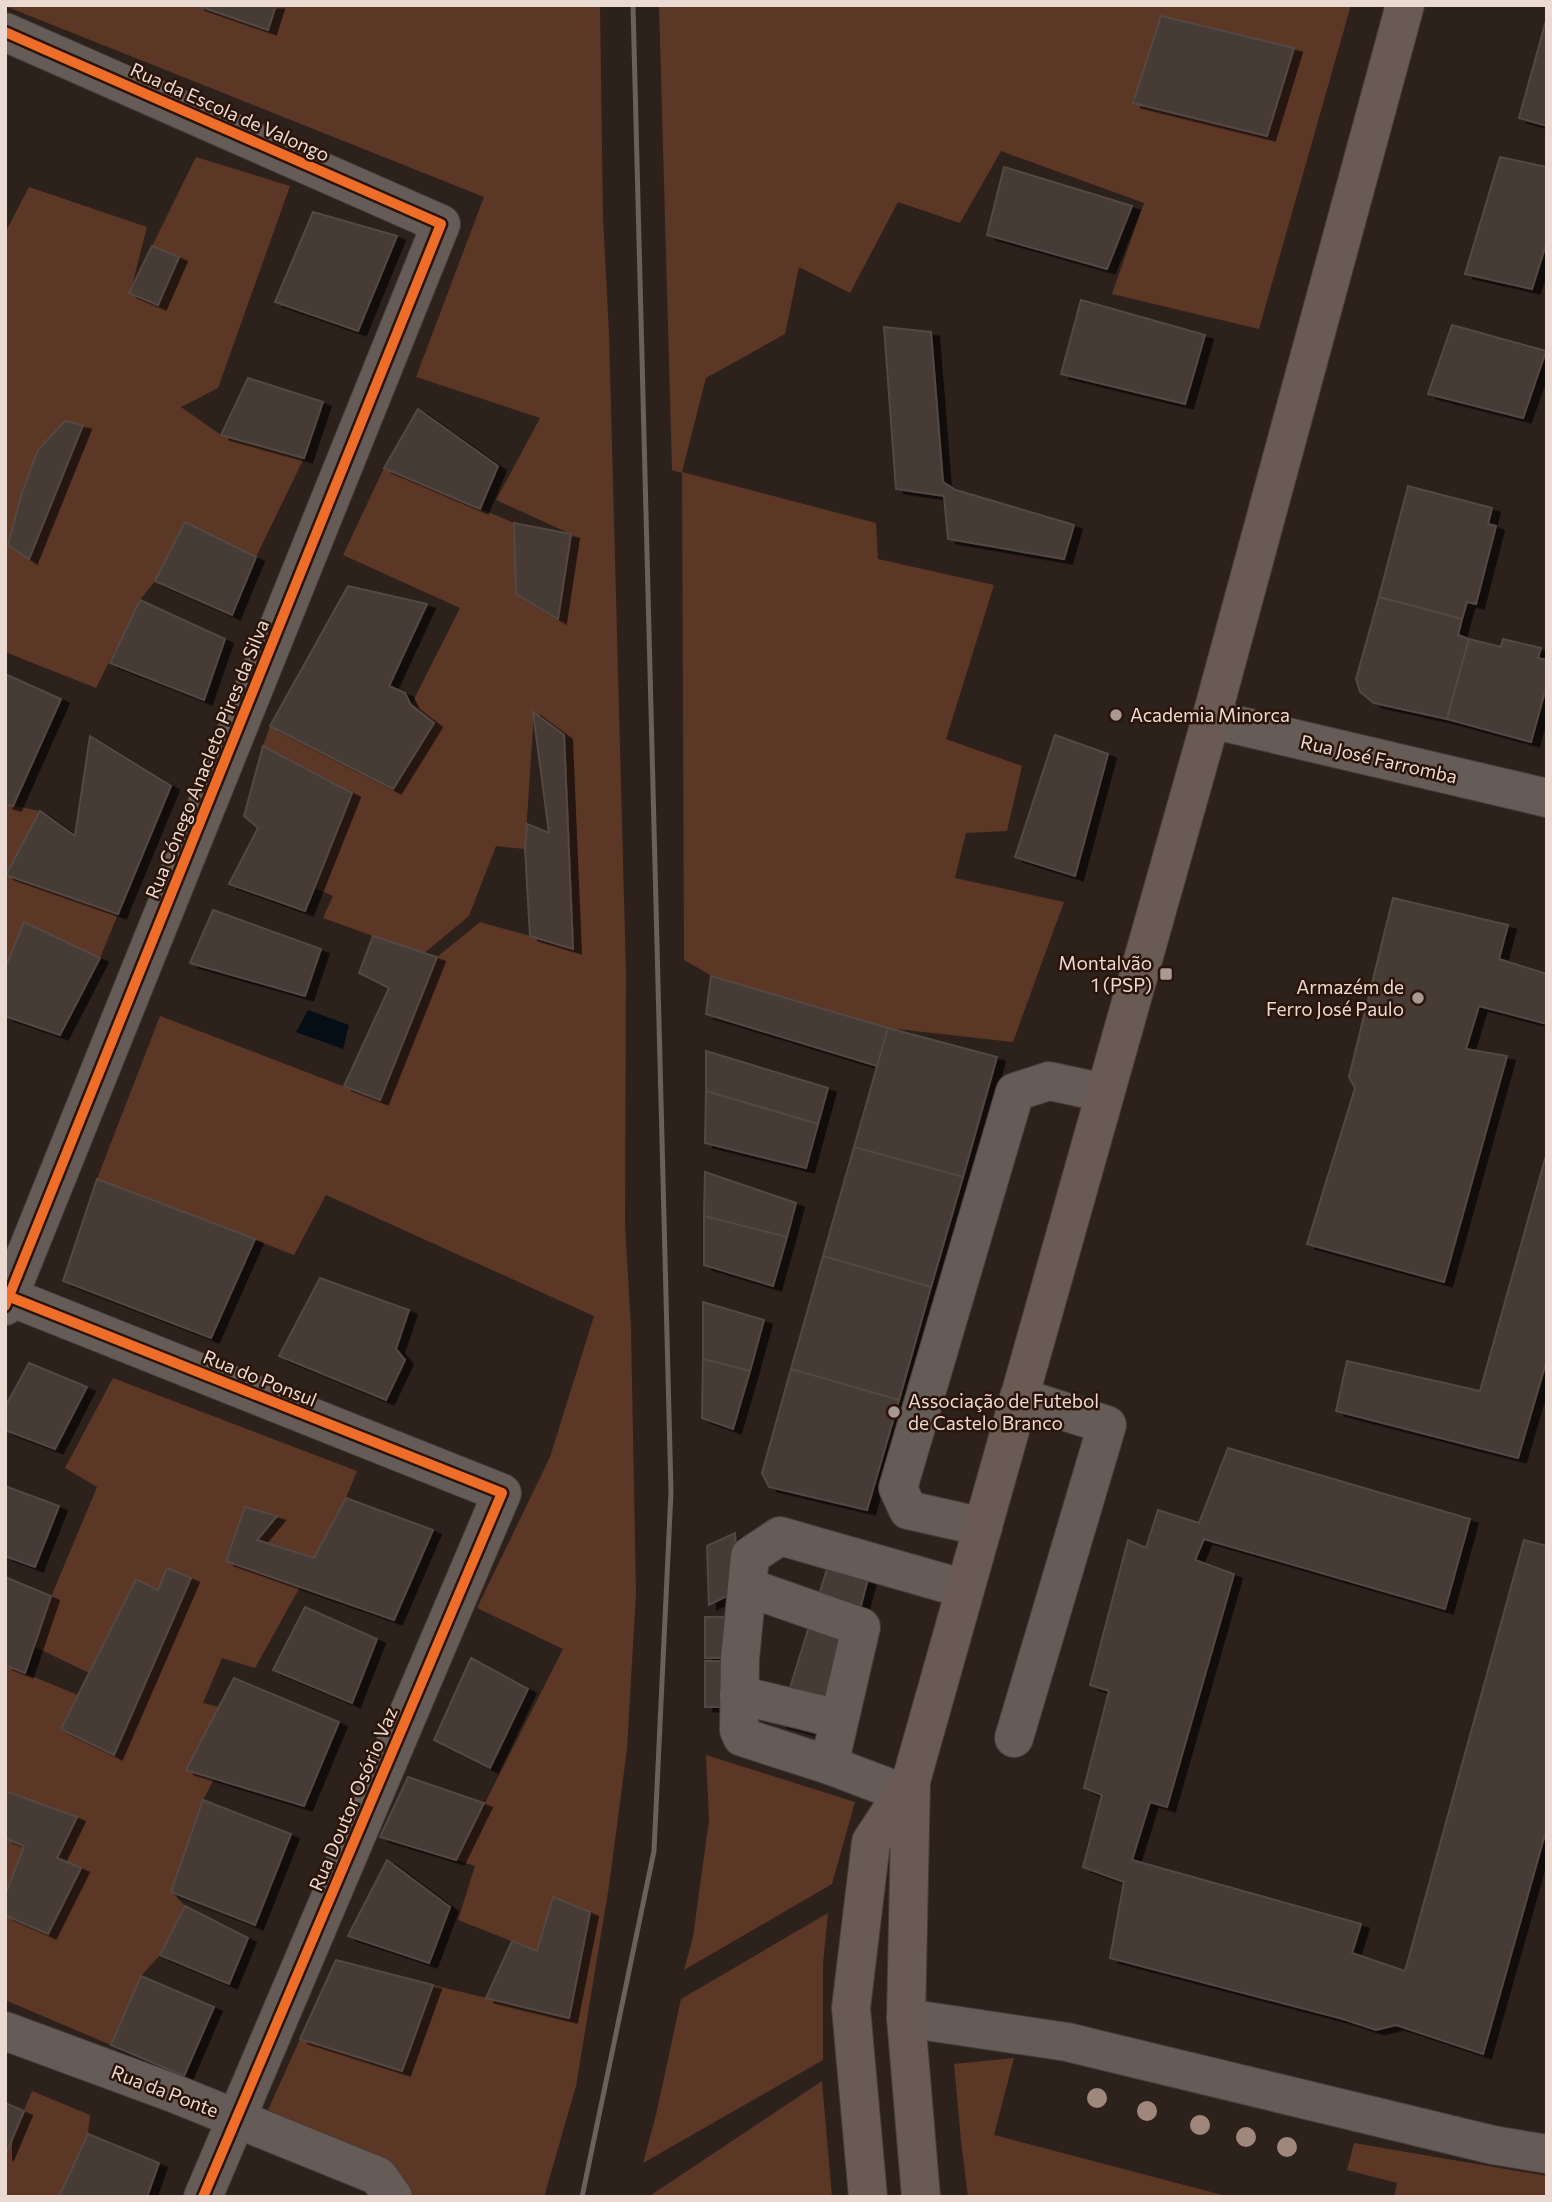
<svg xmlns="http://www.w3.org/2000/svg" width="1552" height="2202" font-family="Commissioner,sans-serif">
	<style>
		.green { fill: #5d3726; fill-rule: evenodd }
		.water { fill: #040e15 }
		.building { fill: #463a35; stroke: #534843; stroke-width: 2; filter: url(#shadow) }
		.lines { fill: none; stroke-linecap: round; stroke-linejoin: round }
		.minor-casing { stroke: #483c38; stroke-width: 40 }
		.major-casing { stroke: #483c38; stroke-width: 40 }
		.minor { stroke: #665c57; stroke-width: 38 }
		.major { stroke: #695b53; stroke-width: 38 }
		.rail { stroke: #69615c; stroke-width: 5 }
		.cycleway-casing { stroke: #2b140a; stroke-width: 15 }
		.cycleway { stroke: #ee6e29; stroke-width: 10 }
		.tree { fill: #9f877c }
		.poi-dot { fill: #a89992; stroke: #2b140a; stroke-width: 2.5 }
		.labels { text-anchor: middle; stroke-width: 5; stroke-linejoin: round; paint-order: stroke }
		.street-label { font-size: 19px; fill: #eadad2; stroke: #2b140a }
		.poi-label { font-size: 19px; fill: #eadad2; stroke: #2b140a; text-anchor: start }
	</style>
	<defs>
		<filter id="shadow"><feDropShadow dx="8" dy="4.5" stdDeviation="0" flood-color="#0009"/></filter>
	</defs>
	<rect width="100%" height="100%" fill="#2d211b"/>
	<g class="green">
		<path d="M600,5L603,218L609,333L626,974L625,1224L631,1329L636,1593L627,1749L609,1886L576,2086L544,2197H413L393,2166L268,2110L300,2039L402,2071L433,1985L569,2018L537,1951L458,1920L475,1866L456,1860L563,1649L477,1608L550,1457L594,1316L326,1195L294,1255L97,1179L160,1016L379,1100L437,957L480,922L573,948L564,735L534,713L525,849L496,846L469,916L423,954L323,918L333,896L315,888L352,793L263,746L270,726L392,789L434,723L411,705L460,608L343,555L384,468L514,523L516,594L558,619L571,534L496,500L540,418L416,377L484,197L5,6Z"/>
		<path d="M659,5H1351L1259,329L1112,294L1144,203L1001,151L960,223L898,202L850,293L799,267L785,334L706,378L682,472L876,523L878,559L994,585L946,739L1022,766L1007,831L966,833L955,878L1064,902L1013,1042L888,1028L712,976L684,960L682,473L672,470Z"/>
		<path d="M196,157L290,186L218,388L181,407L221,435L304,458L256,557L185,522L155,581L140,600L96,688L5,652V233L29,187L147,227L130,293L179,257L152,246ZM65,421L82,425L21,496L38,450Z"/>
		<path d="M5,804L40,811L6,875L118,914L100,958L24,922L5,969Z"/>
		<path d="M113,1378L357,1471L346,1498L314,1558L257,1540L277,1516L245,1507L226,1561L300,1587L255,1668L222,1658L203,1703L219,1707L187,1769L214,1779L203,1800L171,1891L185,1906L160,1955L141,1976L111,2045L5,2000V1915L48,1934L81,1868L57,1858L76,1817L5,1791V1665L78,1695L114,1755L191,1579L158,1590L136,1579L89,1673L31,1645L97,1487L65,1468Z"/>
		<path d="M706,1755L855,1802L832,1884L684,1970L693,1937L709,1820Z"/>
		<path d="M5,1838L24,1846L5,1896Z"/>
		<path d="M828,1913L823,1964V2060L643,2163L656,2115L681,1999Z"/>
		<path d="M1014,2058L994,2135L1230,2197H968L961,2141L954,2064Z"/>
		<path d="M822,2081L832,2197H648Z"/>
		<path d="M32,2091L90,2115L88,2134L59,2197H5V2156Z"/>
		<path d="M1354,2143L1547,2176V2197H1394L1397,2183L1347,2170Z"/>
	</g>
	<path class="water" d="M308,1010L349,1025L343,1049L296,1032Z"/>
	<g class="building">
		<path d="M196,5H276L268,30Z"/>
		<path d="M1161,16L1294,48L1267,136L1133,103Z"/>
		<path d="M1547,17V126L1519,118Z"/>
		<path d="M1500,157L1547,167V241L1532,289L1465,274Z"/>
		<path d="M1004,167L1132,206L1107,269L987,235Z"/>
		<path d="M313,212L397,236L358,331L275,302Z"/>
		<path d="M152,246L179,257L158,305L129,293Z"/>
		<path d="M1081,300L1205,335L1185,404L1061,374Z"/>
		<path d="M1452,325L1546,351L1523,418L1428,394Z"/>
		<path d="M884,327L931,332L943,482L956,490L1074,525L1064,559L948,539L944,496L896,489Z"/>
		<path d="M248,378L323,402L304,458L221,435Z"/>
		<path d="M418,409L498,466L480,509L384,468Z"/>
		<path d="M65,421L83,425L29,559L8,545L21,496L38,450Z"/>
		<path d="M1408,486L1492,508L1488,524L1496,526L1476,604L1467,602L1462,619L1379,597Z"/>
		<path d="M185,522L256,557L232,615L155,581Z"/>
		<path d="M514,523L571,534L558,619L516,594Z"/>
		<path d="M348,586L427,604L389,686L405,693L411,705L434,723L393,789L270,726Z"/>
		<path d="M1379,597L1462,619L1458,635L1469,639L1447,719L1374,703L1360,692L1356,679Z"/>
		<path d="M140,600L225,639L204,700L110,663Z"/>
		<path d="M1469,639L1501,647L1503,639L1541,648L1538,658L1547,660V684L1531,742L1447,719Z"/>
		<path d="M5,674L61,699L13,806L5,804Z"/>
		<path d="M533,712L564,735L573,949L530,936L525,849L527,824L549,833Z"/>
		<path d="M1055,735L1108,754L1075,876L1015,857Z"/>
		<path d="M90,736L171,786L118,914L6,875L40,811L75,836Z"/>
		<path d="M263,746L352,793L305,911L229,884L258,828L244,816Z"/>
		<path d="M1393,898L1508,925L1499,959L1547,974V1024L1479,1006L1466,1049L1507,1056L1444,1282L1307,1244L1355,1088L1349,1077Z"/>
		<path d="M213,910L321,949L305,996L190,963Z"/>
		<path d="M24,922L100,958L60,1035L5,1016V969Z"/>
		<path d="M373,936L437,957L380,1100L344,1086L389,988L359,973Z"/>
		<path d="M711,976L888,1028L877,1066L706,1014Z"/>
		<path d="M888,1028L997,1057L963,1177L854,1147Z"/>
		<path d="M706,1051L828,1088L818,1124L706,1091Z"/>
		<path d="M706,1091L818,1124L806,1168L705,1143Z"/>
		<path d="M854,1147L963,1177L931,1287L823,1256Z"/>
		<path d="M1547,1152V1359L1518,1458L1336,1411L1347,1361L1480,1391Z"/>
		<path d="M705,1172L796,1203L787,1237L704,1216Z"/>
		<path d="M97,1179L255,1239L211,1338L63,1281Z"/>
		<path d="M704,1216L787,1237L773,1286L704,1265Z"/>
		<path d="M823,1256L931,1287L899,1400L791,1369Z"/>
		<path d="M320,1278L409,1310L396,1349L405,1360L386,1400L279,1356Z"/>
		<path d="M703,1302L764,1320L750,1371L703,1359Z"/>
		<path d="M703,1359L750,1371L733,1429L702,1418Z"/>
		<path d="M29,1363L87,1387L55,1449L5,1430V1407Z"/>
		<path d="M791,1369L899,1400L867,1510L769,1487L762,1473Z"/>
		<path d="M1228,1448L1470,1519L1445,1609L1204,1539L1195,1560L1234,1574L1167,1807L1150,1802L1132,1860L1361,1924L1352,1953L1405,1971L1524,1540L1547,1546V1827L1483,2054L1396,2025L1376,2030L1343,2019L1110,1958L1124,1882L1083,1867L1102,1795L1084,1788L1109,1691L1090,1685L1128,1540L1146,1548L1158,1510L1199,1523Z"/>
		<path d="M5,1486L59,1506L35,1567L5,1556Z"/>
		<path d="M346,1498L433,1530L394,1620L226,1561L245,1507L277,1516L257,1540L314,1558Z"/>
		<path d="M735,1533L739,1590L709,1605L707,1546Z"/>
		<path d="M167,1568L191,1578L114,1755L61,1729L136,1579L158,1590Z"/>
		<path d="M827,1569L868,1579L826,1736L779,1723Z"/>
		<path d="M5,1577L51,1596L25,1673L5,1665Z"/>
		<path d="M305,1607L377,1639L352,1703L273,1670Z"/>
		<rect x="705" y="1617" width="27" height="41"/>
		<path d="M471,1658L528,1689L490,1768L434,1740Z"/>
		<path d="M705,1661H732L734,1707H705Z"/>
		<path d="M234,1678L339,1722L304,1806L186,1770Z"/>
		<path d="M408,1777L484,1803L456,1860L380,1837Z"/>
		<path d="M5,1791L77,1817L57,1858L81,1868L48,1934L5,1915V1896L24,1846L5,1838Z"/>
		<path d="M203,1800L291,1834L255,1925L171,1892Z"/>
		<path d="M387,1860L450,1907L429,1963L348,1936Z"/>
		<path d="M553,1897L590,1912L569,2018L486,1998L512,1941L537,1951Z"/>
		<path d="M185,1906L248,1938L229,1984L160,1955Z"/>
		<path d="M336,1960L433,1985L402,2071L300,2039Z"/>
		<path d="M141,1976L214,2007L184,2076L111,2045Z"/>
		<path d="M5,2103L24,2111L5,2156Z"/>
		<path d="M88,2134L159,2163L147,2197H59Z"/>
	</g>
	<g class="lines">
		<defs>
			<g id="minor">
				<path d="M5,32L441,224L5,1306"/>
				<path d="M1211,719L1547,798"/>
				<path d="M5,1295L502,1493L203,2197"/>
				<path d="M983,1527L908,1510L898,1488L1015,1092L1049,1081L1105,1093"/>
				<path d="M747,1587L861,1627L829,1765"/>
				<path d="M739,1695L839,1719"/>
				<path d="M1014,1738L1107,1425L1019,1397"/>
				<path d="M903,1793L829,1765L742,1737L739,1730L740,1659L750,1556L780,1536L965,1589"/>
				<path d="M906,2018L1067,2042L1493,2145L1547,2154"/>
				<path d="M5,2031L173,2093L378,2176L393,2197"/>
			</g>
			<g id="major">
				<path d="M868,2197L851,2008L871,1842L911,1781"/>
				<path d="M921,2197L906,2018L911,1781L1211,719L1405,5"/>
			</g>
		</defs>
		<use href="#minor" class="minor-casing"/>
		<use href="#major" class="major-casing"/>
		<use href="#minor" class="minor"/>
		<use href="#major" class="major"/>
		<path class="rail" d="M582,2197L654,1851L671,1492L633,5"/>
		<defs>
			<g id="cycleway">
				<path d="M5,32L441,224L5,1306"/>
				<path d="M5,1295L502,1493L203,2197"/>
			</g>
		</defs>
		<use href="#cycleway" class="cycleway-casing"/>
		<use href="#cycleway" class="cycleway"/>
	</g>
	<g class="tree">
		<circle cx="1097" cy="2098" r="10"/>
		<circle cx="1147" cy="2111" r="10"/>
		<circle cx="1200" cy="2125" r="10"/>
		<circle cx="1246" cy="2137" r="10"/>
		<circle cx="1287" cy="2147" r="10"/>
	</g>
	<g class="poi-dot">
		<circle cx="1116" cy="715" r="7"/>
		<rect x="1159" y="967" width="14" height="14" rx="3.5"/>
		<circle cx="1418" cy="998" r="7"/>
		<circle cx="894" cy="1412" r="7"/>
	</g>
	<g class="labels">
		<g class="street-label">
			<text transform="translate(230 112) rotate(24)" y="7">Rua da Escola de Valongo</text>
			<text transform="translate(207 759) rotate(-68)" y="7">Rua Cónego Anacleto Pires da Silva</text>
			<text transform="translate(1379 759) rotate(13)" y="7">Rua José Farromba</text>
			<text transform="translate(260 1378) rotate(22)" y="7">Rua do Ponsul</text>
			<text transform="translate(353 1799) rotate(-67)" y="7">Rua Doutor Osório Vaz</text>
			<text transform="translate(165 2091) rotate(21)" y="7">Rua da Ponte</text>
		</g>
		<g class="poi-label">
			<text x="1130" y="722">Academia Minorca</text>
			<text x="1152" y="970" text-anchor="end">Montalvão<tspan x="1152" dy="22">1 (PSP)</tspan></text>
			<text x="1404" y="994" text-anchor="end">Armazém de<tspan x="1404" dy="22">Ferro José Paulo</tspan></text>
			<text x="908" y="1408">Associação de Futebol<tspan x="908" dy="22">de Castelo Branco</tspan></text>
		</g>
	</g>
	<rect width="1552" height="2202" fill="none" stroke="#eadad2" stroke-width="14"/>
</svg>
